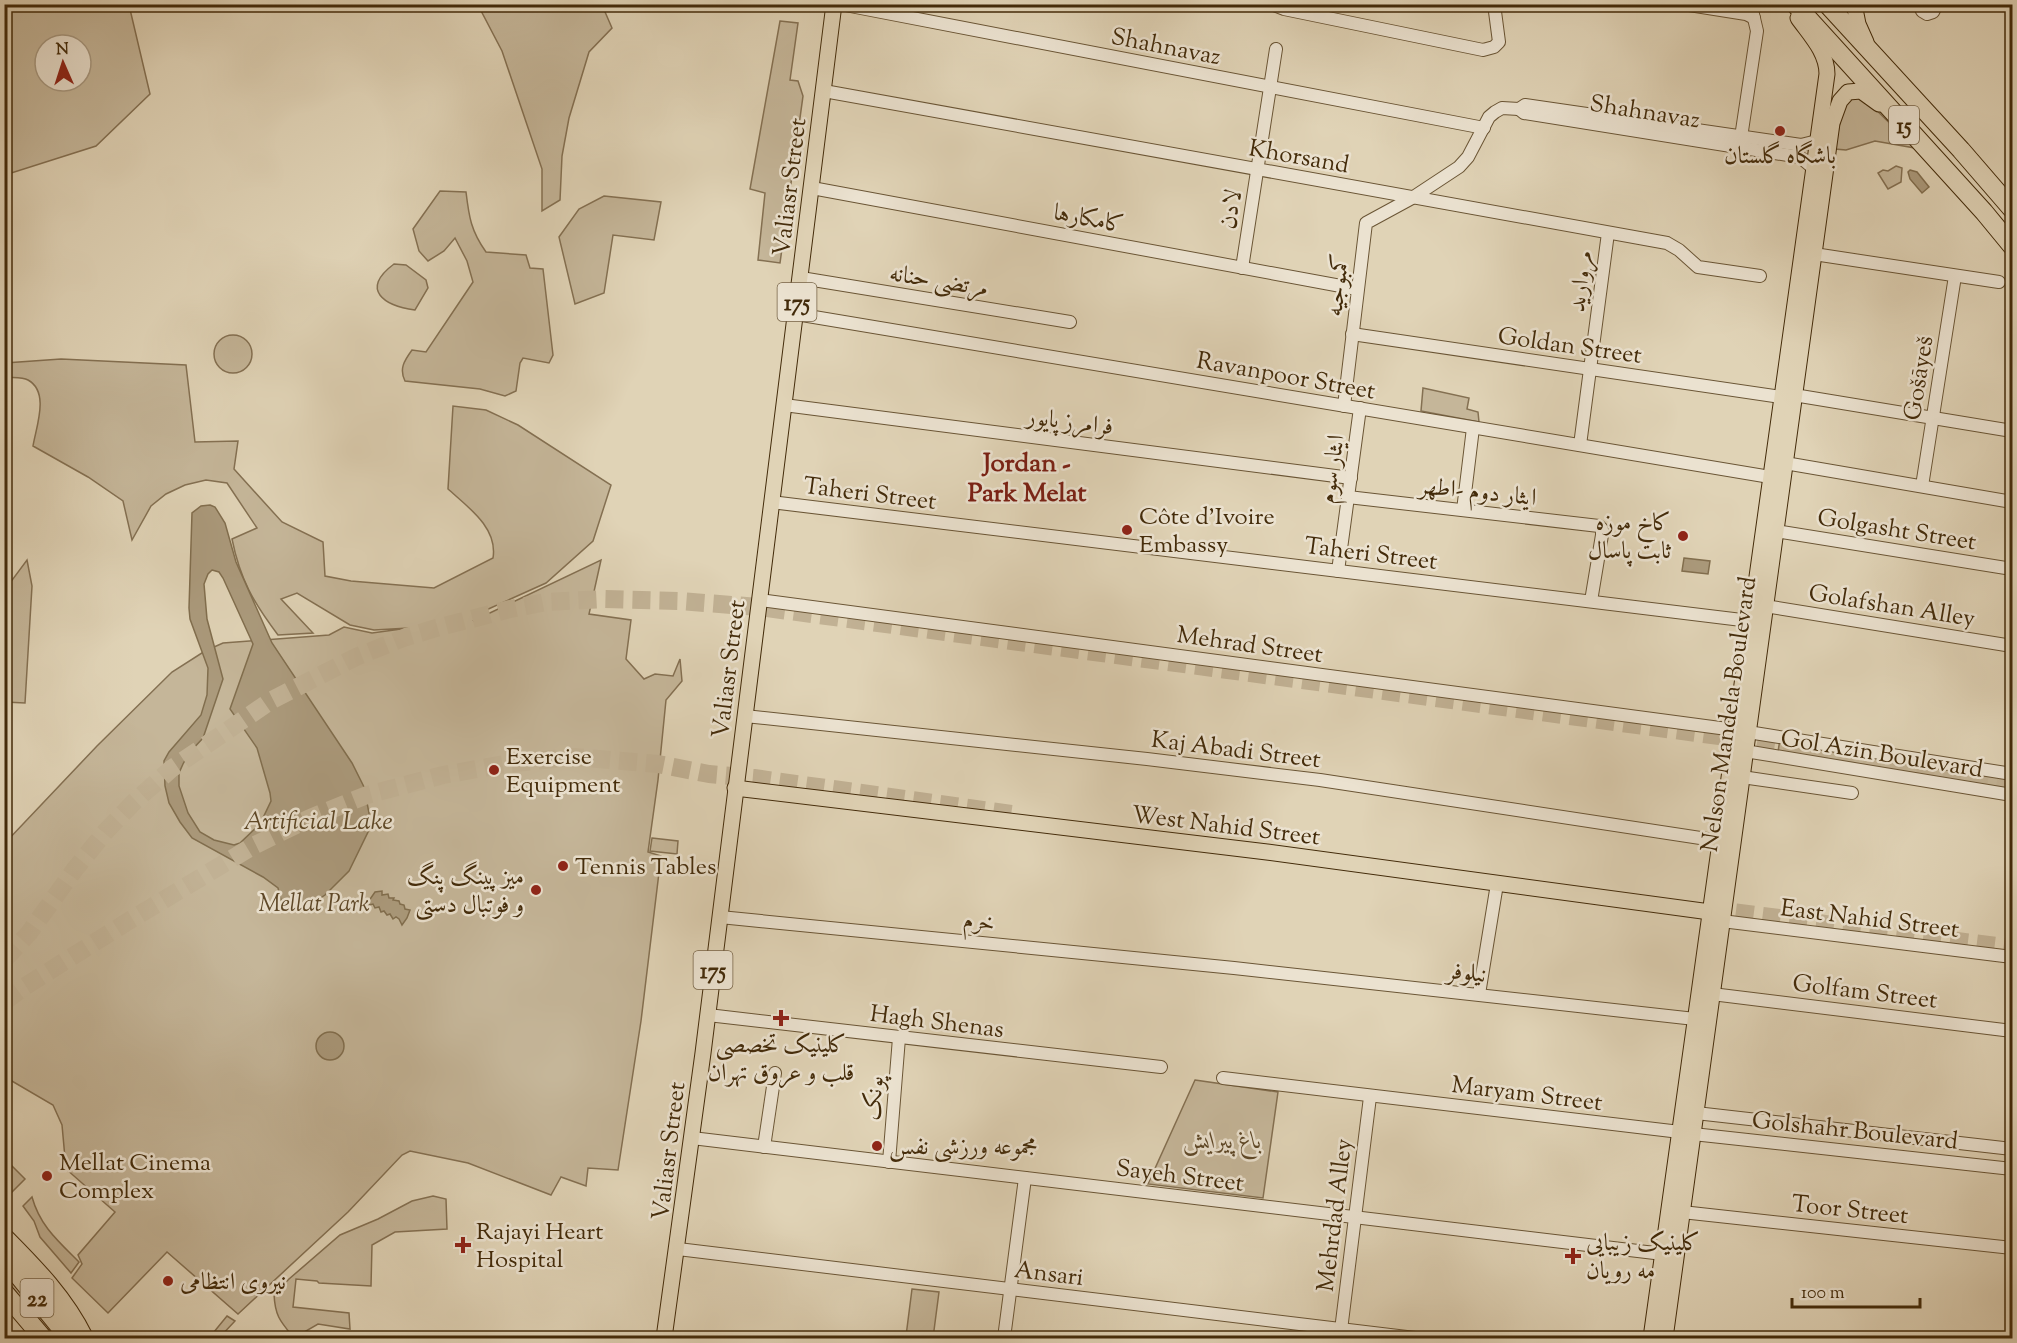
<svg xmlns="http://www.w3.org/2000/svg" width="2017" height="1343" font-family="'Sorts Mill Goudy',Amiri,serif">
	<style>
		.green { fill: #c5b699; stroke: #847052; stroke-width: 1.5; fill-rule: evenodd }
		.water { fill: #ab9a7c; stroke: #816e4e; stroke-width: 1.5; fill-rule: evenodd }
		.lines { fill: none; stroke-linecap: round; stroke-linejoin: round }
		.highway-tunnel { stroke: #c1b194; stroke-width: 18; stroke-dasharray: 18 9; stroke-linecap: butt }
		.minor-casing { stroke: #6a5535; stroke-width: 14 }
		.major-casing { stroke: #432b0a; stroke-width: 17 }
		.highway-casing { stroke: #432b0a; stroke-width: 20 }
		.minor { stroke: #ebe2d0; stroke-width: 12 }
		.major { stroke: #e0d3b6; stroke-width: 15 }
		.highway { stroke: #e0d3b6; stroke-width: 18 }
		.poi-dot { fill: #8f2418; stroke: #ebe2d0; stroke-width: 2 }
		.labels { text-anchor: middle; stroke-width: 5; stroke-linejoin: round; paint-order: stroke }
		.shield { fill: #ebe2d0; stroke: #756245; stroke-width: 1.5 }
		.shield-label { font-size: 22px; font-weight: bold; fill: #432b0a }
		.street-label { font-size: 24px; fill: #432b0a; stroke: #ebe2d0 }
		.poi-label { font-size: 24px; fill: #432b0a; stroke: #ebe2d0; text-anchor: start }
		.park-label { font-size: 24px; font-style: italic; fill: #5d4727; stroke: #ebe2d0 }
		.neighbourhood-label { font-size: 26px; font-weight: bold; fill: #7a1f14; stroke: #ebe2d0 }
		.water-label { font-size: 26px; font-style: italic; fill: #5d4726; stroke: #ebe2d0 }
	</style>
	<rect width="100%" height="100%" fill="#e0d3b6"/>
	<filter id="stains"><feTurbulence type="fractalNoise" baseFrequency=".00333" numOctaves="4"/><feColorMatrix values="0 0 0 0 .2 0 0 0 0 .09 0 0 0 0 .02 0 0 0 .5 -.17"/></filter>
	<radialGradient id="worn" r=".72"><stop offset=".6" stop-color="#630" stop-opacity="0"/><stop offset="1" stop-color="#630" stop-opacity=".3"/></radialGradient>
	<g class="green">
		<path d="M4,5H129L150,94L96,146L5,175ZM45,45H81V81H45Z"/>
		<path d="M478,5H602L612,28L589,52L569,118L562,156L560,200L542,211V169L502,51Z"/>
		<path d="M780,21L798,23L790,80L798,81L803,96L780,263L758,260L765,193L750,189Z"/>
		<path d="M1862,96L1915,148L1875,141L1846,150L1835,149L1840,122L1847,99Z"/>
		<path d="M1896,166L1902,168L1901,182L1888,189L1878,173L1883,170L1888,171Z"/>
		<path d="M440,191L466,192C469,217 471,231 486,252L526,255L530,268L543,269L553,355L549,363L523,358L520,363L516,391L505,396L480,389L405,381C399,369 404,361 412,350L426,352L473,282L467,261L455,238L444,251L428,261L419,251L413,229Z"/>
		<path d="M604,196L661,202L654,240L613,235L604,293L575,304L559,237L579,209Z"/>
		<path d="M394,264L406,265L426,280L428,288L415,310C385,306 359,290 394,264Z"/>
		<circle cx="233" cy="354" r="19"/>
		<path d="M61,359L186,365L195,442L238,441L234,469L282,522L323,542L325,576L351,581L434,588L493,558C498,528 468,507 448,489L453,406L486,410L518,425L611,485L593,541L546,583L484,611L473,621L601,560L589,614L631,620L626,659L644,679L655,674L673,676L680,659L682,681L666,700L658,780L648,852L661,856L641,1021L618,1170L588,1168L586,1186L561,1177L551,1195L468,1163L410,1151L402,1155L348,1212L238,1314L167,1252L108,1313L72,1278L82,1264L78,1255L115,1212L66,1169L62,1125L53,1105L5,1077V843L97,746L172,672L205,651L223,643L329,635L344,627L372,633L409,628L374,630L350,625L297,593L281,599L313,633L278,635C253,602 240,579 232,539L257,528L227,483L206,480L185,485L166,494L151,506L132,540L123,501L88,477L33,446C36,427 50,392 28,380C22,377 12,378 5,377V363Z"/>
		<path d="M1423,388L1469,398L1467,409L1478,412L1479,422L1421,411Z"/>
		<path d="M27,560L32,586L25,703L5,702V585L10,583Z"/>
		<path d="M1780,739L2012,778V791L1778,752Z"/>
		<path d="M652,838L678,841L677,854L650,851Z"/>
		<path d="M1195,1080L1278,1092L1263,1198L1148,1184Z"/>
		<path d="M5,1159L25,1179L12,1192L5,1187Z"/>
		<path d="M433,1196L446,1199L447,1229L395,1232L372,1245L371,1286L319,1283L317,1281L296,1279L293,1307L349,1313L350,1329L318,1324L294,1338C280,1321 275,1316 274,1294L289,1279L340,1235L378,1219L412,1201Z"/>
		<path d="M32,1197C40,1226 58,1241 79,1262L71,1273L40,1237L34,1221L23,1206Z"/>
		<path d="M4,1270L58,1338H51L5,1279Z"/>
		<path d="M912,1289L939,1292L933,1338L906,1336Z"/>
		<path d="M227,1316L235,1321L219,1338H209Z"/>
	</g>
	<g class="water">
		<path d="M1910,170L1917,172L1929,187L1922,193L1910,179L1908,172Z"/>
		<path d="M210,505L215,507L225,523L236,562L272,643L352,763L364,787L369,813V830L349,871L325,895L301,911L287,906L281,900L278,888L263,877L192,838L180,822L169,803L165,786L164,761L169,752L201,715L207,695L208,668L190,619L189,608L192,513L201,506ZM212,570L219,572L223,578L253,644L230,709L257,748L270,793L271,801L260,824L240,843L234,845L214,840L200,832L188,813L179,786V773L183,764L189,753L203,738L223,679L207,619L204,584L208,574Z"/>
		<path d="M1684,558L1710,561L1708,574L1682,571Z"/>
		<path d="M382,891V895L388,894L389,898H394L393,900L399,901L400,904L404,905L405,909L410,910L407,918L402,925L399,919L396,917L393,919L390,914L387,915L384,911L381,912L379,907L375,908L373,904L369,905L368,902L375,892Z"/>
		<circle cx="330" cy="1046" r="14"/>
	</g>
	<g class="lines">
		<g class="highway-tunnel">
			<path d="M1709,909L2012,948"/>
			<path d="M4,960L29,933L75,869L106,831L134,802L171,769L272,700L356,657L406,637L440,627L510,609L546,602L604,599L679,601L759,607L1726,737L2012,785"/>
			<path d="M4,1002L24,987L127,922L253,846L310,818L367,795L443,775L505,764L574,757L658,764L709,774L754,778L1019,815"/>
		</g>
		<defs>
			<g id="minor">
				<path d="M840,4L1484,128"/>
				<path d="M1271,4L1284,9L1483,50L1494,47L1499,42L1494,4"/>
				<path d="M1683,4L1746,14L1754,18"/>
				<path d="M1919,4L1922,11L1927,14L1933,12L1937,4"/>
				<path d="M824,91L1667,243L1679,250L1698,267L1760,276"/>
				<path d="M1519,109L1524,113L1800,157L1813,168"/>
				<path d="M1519,109L1525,105L1801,145L1817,141"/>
				<path d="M1740,144L1757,31L1752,10L1745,4"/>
				<path d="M812,188L1357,289"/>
				<path d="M1814,254L1999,282"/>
				<path d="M1242,268L1276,49"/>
				<path d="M801,278L1070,322"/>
				<path d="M796,314L1770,477"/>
				<path d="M1352,334L1781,397"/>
				<path d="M1794,395L2012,431"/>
				<path d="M784,405L1351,478"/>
				<path d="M1344,406L1366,223L1412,198L1459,167L1468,157L1489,117L1495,112L1502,108L1519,109"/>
				<path d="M1580,445L1608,233"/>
				<path d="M1785,463L2012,502"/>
				<path d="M1922,486L1955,276"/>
				<path d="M1348,497L1599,526L1602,529V535L1591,601"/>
				<path d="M771,502L1750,621"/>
				<path d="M1463,510L1473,428"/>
				<path d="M1776,531L2012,569"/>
				<path d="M1338,571L1360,408"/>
				<path d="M760,600L1735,730"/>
				<path d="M1765,606L2012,646"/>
				<path d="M745,716L1147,759L1320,780L1720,841"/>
				<path d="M1748,732L2012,774"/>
				<path d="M1745,751L2012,795"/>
				<path d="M1742,777L1852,793"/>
				<path d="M720,917L1234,968L1695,1019"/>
				<path d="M1722,921L2012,957"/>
				<path d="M1479,994L1497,884"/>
				<path d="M1712,994L2012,1031"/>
				<path d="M708,1015L1161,1067"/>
				<path d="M1223,1078L1680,1132"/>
				<path d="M1696,1113L2012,1149"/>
				<path d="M1693,1134L2012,1169"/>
				<path d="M692,1138L1663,1254"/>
				<path d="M764,1147L775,1073"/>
				<path d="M889,1162L899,1038"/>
				<path d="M1682,1212L2012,1248"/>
				<path d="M678,1249L1415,1338"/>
				<path d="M1004,1338L1025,1178"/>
				<path d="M1340,1338L1370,1097"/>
			</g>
			<g id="major">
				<path d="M1854,4L1858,24L1866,42"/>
				<path d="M735,788L1267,852L1710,912"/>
				<path d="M664,1338L703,1053L834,4"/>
				<path d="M1651,1338L1827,74C1827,52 1810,35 1798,18"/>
				<path d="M1665,1338L1832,123L1840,101L1848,92L1861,91L1879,104"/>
			</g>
			<g id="highway">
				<path d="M1795,4L1984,212L2012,246"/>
				<path d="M1827,4L1961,150L2012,209"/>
				<path d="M4,1237C35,1268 65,1299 84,1338"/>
				<path d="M4,1258L69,1338"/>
				<path d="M4,1292L43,1338"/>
			</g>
		</defs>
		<use href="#minor" class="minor-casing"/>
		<use href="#major" class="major-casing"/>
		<use href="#highway" class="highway-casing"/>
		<use href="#minor" class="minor"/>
		<use href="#major" class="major"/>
		<use href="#highway" class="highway"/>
	</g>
	<g class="poi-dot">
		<circle cx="1780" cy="131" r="6"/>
		<circle cx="1127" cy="530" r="6"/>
		<circle cx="1683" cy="536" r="6"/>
		<circle cx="494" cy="770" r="6"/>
		<circle cx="563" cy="866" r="6"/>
		<circle cx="536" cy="890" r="6"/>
		<path d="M778 1009h6v6h6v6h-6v6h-6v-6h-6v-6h6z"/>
		<circle cx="877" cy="1146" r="6"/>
		<circle cx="47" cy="1176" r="6"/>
		<path d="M460 1236h6v6h6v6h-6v6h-6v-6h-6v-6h6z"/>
		<path d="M1570 1247h6v6h6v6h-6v6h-6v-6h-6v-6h6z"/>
		<circle cx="168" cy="1281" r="6"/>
	</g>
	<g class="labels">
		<g class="shield">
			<rect x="1889" y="106" width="30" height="38" rx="4.5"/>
			<rect x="777.5" y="283" width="39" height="38" rx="4.5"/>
			<rect x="693.5" y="951" width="39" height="38" rx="4.5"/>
			<rect x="20.5" y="1279" width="33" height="38" rx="4.5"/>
		</g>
		<g class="shield-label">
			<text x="1904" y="133">15</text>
			<text x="797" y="310">175</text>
			<text x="713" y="978">175</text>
			<text x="37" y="1306">22</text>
		</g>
		<g class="street-label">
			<text transform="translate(1166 46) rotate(11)" y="8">Shahnavaz</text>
			<text transform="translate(1645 111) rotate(9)" y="8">Shahnavaz</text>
			<text transform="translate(1299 156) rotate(10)" y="8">Khorsand</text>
			<text transform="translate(789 187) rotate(-83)" y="8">Valiasr Street</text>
			<text transform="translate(1230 209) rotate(-81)" y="8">لادن</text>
			<text transform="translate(1089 218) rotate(11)" y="8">کامکارها</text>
			<text transform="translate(939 280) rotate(9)" y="8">مرتضی حنانه</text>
			<text transform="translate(1580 281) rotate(-82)" y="8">مروارید</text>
			<text transform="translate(1337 285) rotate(-83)" y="8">کمبوجیه</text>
			<text transform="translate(1570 345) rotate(8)" y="8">Goldan Street</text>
			<text transform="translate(1286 375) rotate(10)" y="8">Ravanpoor Street</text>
			<text transform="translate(1918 378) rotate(-81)" y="8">Gošāyeš</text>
			<text transform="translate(1070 421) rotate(7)" y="8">فرامرز پایور</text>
			<text transform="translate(1331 469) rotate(-82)" y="8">ایثار سوم</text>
			<text transform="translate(1478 491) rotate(6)" y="8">ایثار دوم -اطهر</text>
			<text transform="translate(870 493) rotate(7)" y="8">Taheri Street</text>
			<text transform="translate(1897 529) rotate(9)" y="8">Golgasht Street</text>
			<text transform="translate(1371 553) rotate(7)" y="8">Taheri Street</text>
			<text transform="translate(1892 605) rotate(9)" y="8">Golafshan Alley</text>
			<text transform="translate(1250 644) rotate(8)" y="8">Mehrad Street</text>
			<text transform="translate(728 669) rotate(-83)" y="8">Valiasr Street</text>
			<text transform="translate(1728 714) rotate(-82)" y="8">Nelson Mandela Boulevard</text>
			<text transform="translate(1236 749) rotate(7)" y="8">Kaj Abadi Street</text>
			<text transform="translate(1882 753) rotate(9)" y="8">Gol Azin Boulevard</text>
			<text transform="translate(1226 825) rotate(7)" y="8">West Nahid Street</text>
			<text transform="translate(1870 918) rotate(7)" y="8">East Nahid Street</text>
			<text transform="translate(979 921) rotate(6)" y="8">خرم</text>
			<text transform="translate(1467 972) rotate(6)" y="8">نیلوفر</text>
			<text transform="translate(1865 991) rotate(7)" y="8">Golfam Street</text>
			<text transform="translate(937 1021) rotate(7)" y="8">Hagh Shenas</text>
			<text transform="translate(1527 1093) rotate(7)" y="8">Maryam Street</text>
			<text transform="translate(873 1098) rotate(-85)" y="8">پونک</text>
			<text transform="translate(1855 1130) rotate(6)" y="8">Golshahr Boulevard</text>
			<text transform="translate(668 1151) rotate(-83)" y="8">Valiasr Street</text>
			<text transform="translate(1180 1175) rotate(7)" y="8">Sayeh Street</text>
			<text transform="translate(1850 1209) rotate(6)" y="8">Toor Street</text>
			<text transform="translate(1334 1215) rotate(-83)" y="8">Mehrdad Alley</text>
			<text transform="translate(1049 1273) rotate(7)" y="8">Ansari</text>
		</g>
		<g class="poi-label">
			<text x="1780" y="163" text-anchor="middle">باشگاه گلستان</text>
			<text x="1139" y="524">Côte d'Ivoire<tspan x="1139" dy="28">Embassy</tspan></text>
			<text x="1671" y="530" text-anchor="end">کاخ موزه<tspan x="1671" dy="28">ثابت پاسال</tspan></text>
			<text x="506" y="764">Exercise<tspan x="506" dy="28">Equipment</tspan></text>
			<text x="575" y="874">Tennis Tables</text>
			<text x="524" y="884" text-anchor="end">میز پینگ پنگ<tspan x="524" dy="28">و فوتبال دستی</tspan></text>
			<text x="781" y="1052" text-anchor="middle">کلینیک تخصصی<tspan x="781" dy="28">قلب و عروق تهران</tspan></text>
			<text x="889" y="1154">مجموعه ورزشی نفس</text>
			<text x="59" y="1170">Mellat Cinema<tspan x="59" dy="28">Complex</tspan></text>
			<text x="476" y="1239">Rajayi Heart<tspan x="476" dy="28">Hospital</tspan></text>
			<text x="1586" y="1250">کلینیک زیبایی<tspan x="1586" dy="28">مه رویان</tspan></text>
			<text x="180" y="1289">نیروی انتظامی</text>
		</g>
		<g class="park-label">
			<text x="314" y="911">Mellat Park</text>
			<text x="1222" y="1148">باغ پیرایش</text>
		</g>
		<g class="neighbourhood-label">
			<text x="1027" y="471">Jordan -<tspan x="1027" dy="30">Park Melat</tspan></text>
		</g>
		<g class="water-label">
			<text x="318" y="829">Artificial Lake</text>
		</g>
	</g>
	<rect width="2017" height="1343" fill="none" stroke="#e0d3b6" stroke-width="24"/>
	<rect x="6" y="6" width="2005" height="1331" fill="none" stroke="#432b0a" stroke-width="3"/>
	<rect x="12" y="12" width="1993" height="1319" fill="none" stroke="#432b0a" stroke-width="1.5"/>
	<g transform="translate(63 63) rotate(357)"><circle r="28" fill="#ebe2d0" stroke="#a89981" stroke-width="1.5"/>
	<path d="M0-4.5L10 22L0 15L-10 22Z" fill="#8f2418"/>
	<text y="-9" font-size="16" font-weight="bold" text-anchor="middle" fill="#432b0a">N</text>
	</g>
	<path d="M1792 1298v9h128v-9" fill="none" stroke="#432b0a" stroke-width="3"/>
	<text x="1801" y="1298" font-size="18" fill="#432b0a" stroke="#ebe2d0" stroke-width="4.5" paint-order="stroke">100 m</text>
	<rect width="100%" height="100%" filter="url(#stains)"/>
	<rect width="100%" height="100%" fill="url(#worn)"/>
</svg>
